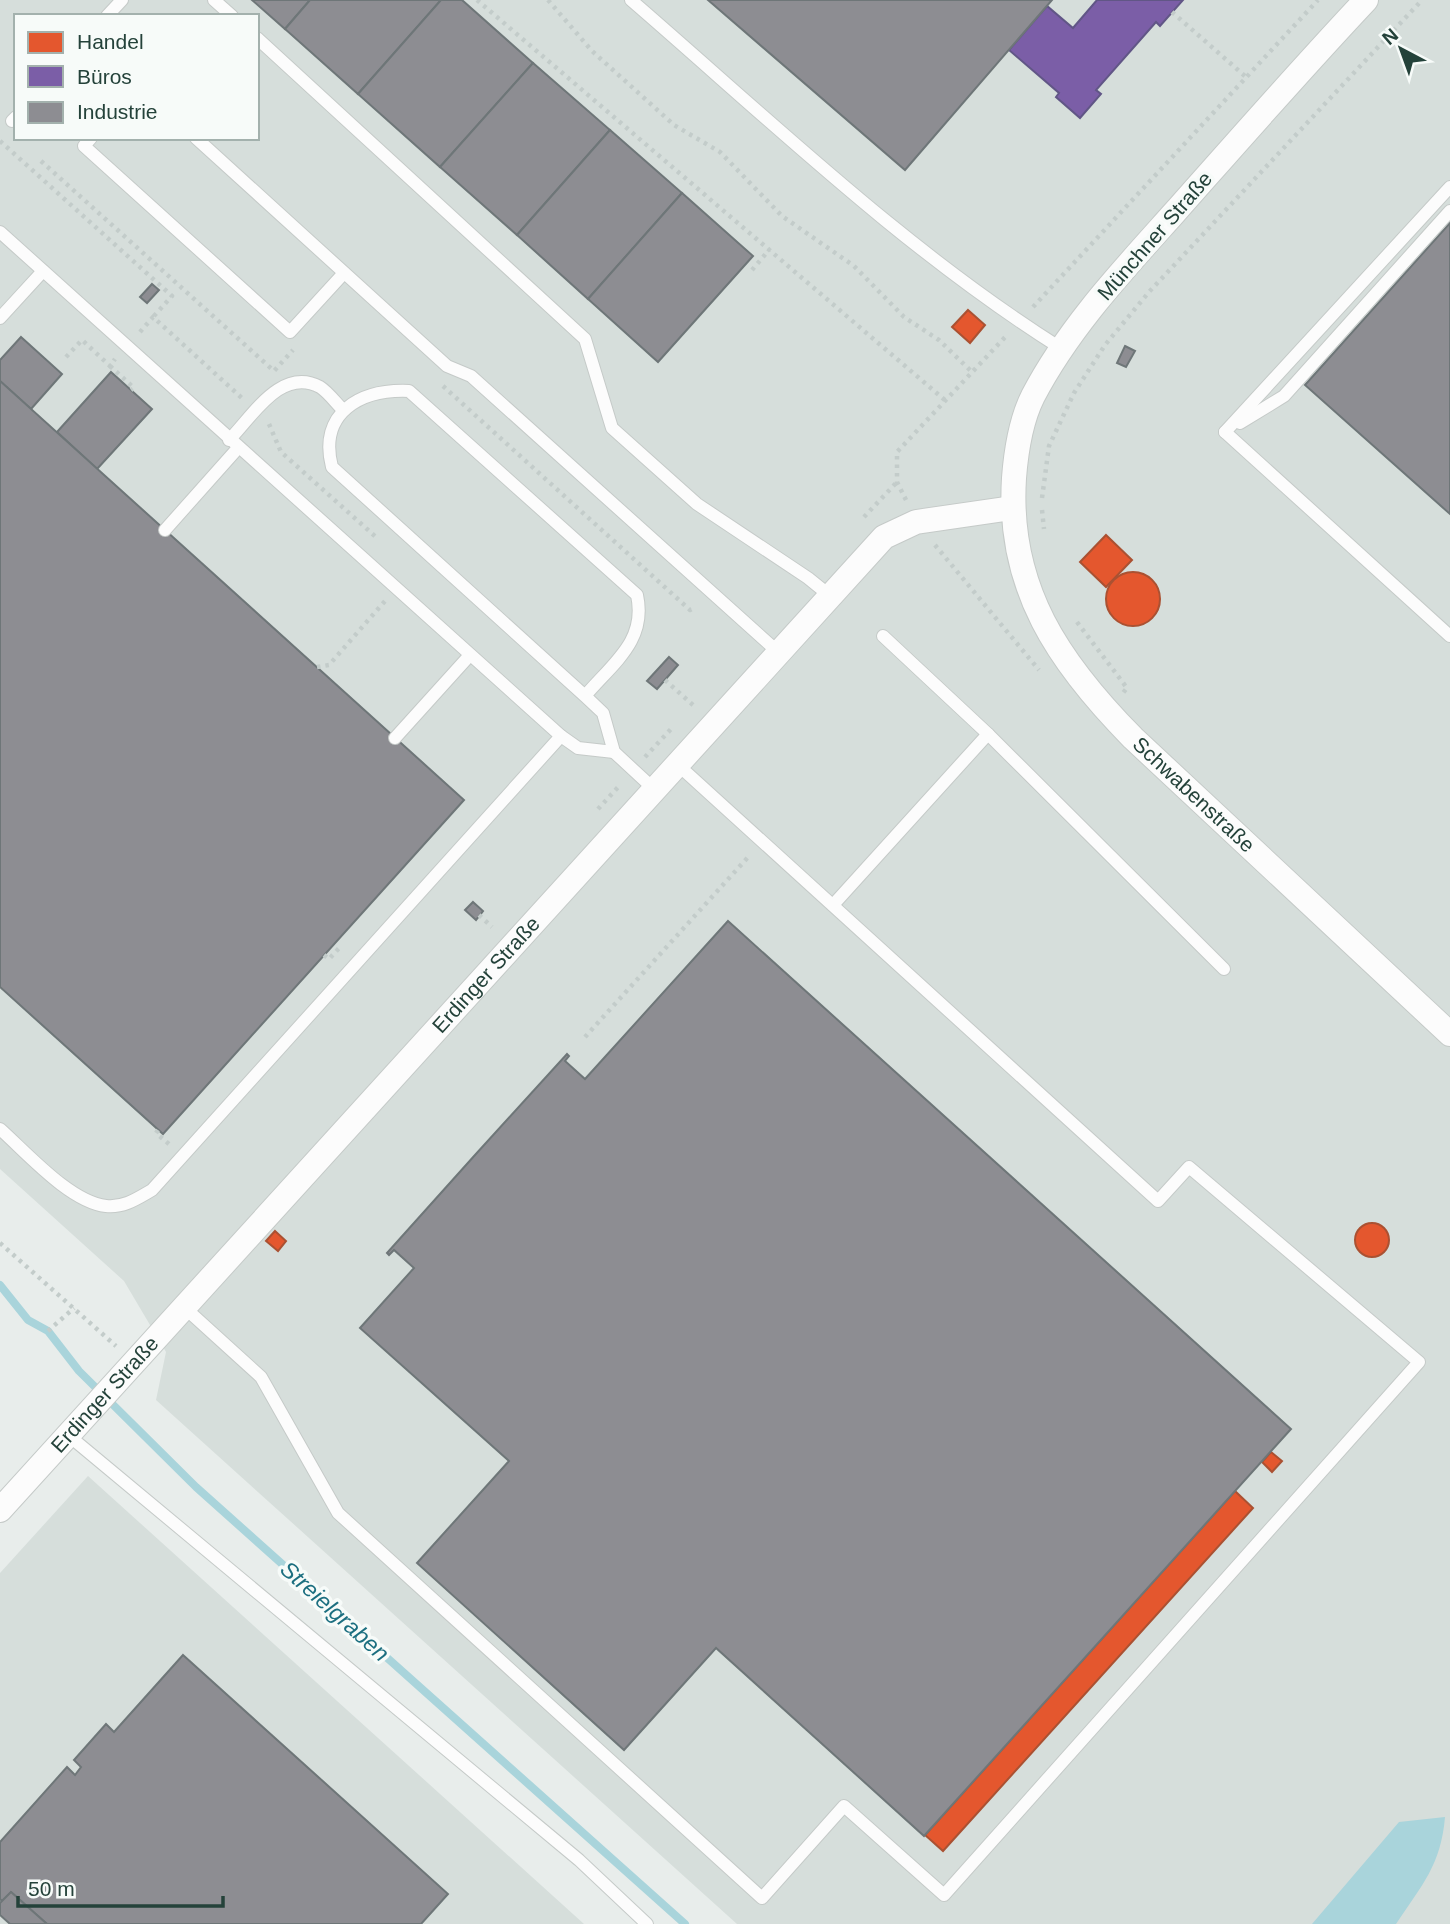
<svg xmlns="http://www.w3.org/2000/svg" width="1450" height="1924" font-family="Helvetica,sans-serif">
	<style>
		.built { fill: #d6dedb; fill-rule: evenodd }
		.water { fill: #a9d4db }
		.shops { fill: #e4572e; stroke: #aa5132; stroke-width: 2 }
		.offices { fill: #7b5ea7; stroke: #615686; stroke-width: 2 }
		.industry { fill: #8d8d92; stroke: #6e7678; stroke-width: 2 }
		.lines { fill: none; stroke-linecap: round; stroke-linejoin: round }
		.stream { stroke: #a9d4db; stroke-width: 8 }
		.service-casing { stroke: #c5cac8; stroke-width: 14 }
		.minor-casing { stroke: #c5cac8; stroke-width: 26 }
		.path { stroke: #c3ccca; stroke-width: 4.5; stroke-dasharray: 3.5 5; stroke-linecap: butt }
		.service { stroke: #fcfcfc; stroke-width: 12 }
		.minor { stroke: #fcfcfc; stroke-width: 24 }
		.labels { text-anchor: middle; stroke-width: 7; stroke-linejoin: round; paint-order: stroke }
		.street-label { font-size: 21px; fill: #24423a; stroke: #f7fbf9 }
		.water-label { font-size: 23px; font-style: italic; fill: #1c6f80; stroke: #f7fbf9 }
	</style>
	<rect width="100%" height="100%" fill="#e8edeb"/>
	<g class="built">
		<path d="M0,0H1450V1924H737L156,1400L166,1352L124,1281L0,1169ZM16,16H257V138H16Z"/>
		<path d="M88,1476L584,1924H0V1573Z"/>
	</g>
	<path class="water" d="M1445,1817C1441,1865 1422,1885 1396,1924H1312L1399,1822Z"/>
	<g class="shops">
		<path d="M968,310L985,325L970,343L952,327Z"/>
		<path d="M1106,535L1132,560L1106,587L1080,562Z"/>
		<circle cx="1133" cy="599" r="27"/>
		<circle cx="1372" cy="1240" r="17"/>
		<path d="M275,1231L286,1241L278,1251L266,1241Z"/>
		<path d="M1271,1452L1282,1461L1272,1472L1262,1462Z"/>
		<path d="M1235,1491L1253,1508L943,1851L925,1835Z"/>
	</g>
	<path class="offices" d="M1097,0H1183L1160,26L1156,22L1096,90L1101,94L1080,118L1056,97L1059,93L1009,50L1047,6L1073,28Z"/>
	<g class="industry">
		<path d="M252,0H310L285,29Z"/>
		<path d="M310,0H441L358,94L285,29Z"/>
		<path d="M441,0H462L533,63L440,167L358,94Z"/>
		<path d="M708,0H1052L905,170Z"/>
		<path d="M533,63L610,130L517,235L440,167Z"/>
		<path d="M610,130L682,193L588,299L517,235Z"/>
		<path d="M682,193L753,256L658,362L588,299Z"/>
		<path d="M1450,223V514L1305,385Z"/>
		<path d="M152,284L159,290L147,303L140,297Z"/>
		<path d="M21,337L62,374L31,409L0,381V360Z"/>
		<path d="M1125,346L1135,351L1126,367L1117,363Z"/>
		<path d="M111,372L152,409L97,469L57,432Z"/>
		<path d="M0,381L464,800L163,1134L0,987Z"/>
		<path d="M669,657L678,665L657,689L647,681Z"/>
		<path d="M473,902L483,911L476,920L465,910Z"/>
		<path d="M728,921L1291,1429L924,1836L716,1648L624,1750L417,1563L509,1461L360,1328L414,1268L394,1250L389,1255L387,1253L475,1155L567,1054L569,1056L565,1061L585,1079Z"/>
		<path d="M183,1655L448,1894L421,1924H47L11,1892L2,1901L0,1899V1842L67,1767L75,1775L81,1767L74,1760L106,1724L114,1732Z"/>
		<path d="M11,1892L47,1924H10L0,1915V1903Z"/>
	</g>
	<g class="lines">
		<path class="stream" d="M0,1285L28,1320L48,1331L79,1371L196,1487L685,1924"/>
		<defs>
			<g id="service">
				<path d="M214,0L232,16"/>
				<path d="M631,0C770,120 906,251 1062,349"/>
				<path d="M107,16L122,0"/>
				<path d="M257,38L585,339L612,428L697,504L808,578L829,595"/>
				<path d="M12,121L16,117"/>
				<path d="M91,138L84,146L290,332L344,273"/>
				<path d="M196,138L447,366L471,376L778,652"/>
				<path d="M0,232L561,736L578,748L614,752"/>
				<path d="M0,318L43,271"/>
				<path d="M1240,423L1284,396L1450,211"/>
				<path d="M1225,432L1450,187"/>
				<path d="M1225,432L1450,636"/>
				<path d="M229,440C252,417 281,366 320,387C328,392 336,403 343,410"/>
				<path d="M165,530L238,448"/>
				<path d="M883,636L988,734L1224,969"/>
				<path d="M585,696C613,663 647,641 637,595L409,391C360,389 318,413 332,467L585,696L603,713L614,752L654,789"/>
				<path d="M395,738L470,655"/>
				<path d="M833,905L988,734"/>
				<path d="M0,1129C27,1153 70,1202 106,1206C124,1208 138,1198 152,1190L561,736"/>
				<path d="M185,1308L261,1377L338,1513L762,1898L844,1806L944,1895L1419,1362L1189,1167L1158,1201L677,764"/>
				<path d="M68,1435L579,1860L647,1924"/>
			</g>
			<g id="minor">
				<path id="s1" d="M1366,0C1301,69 1238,141 1175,212C1124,269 1069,327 1033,396C1021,420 1016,452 1014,478C1007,588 1059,663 1133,738L1450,1034"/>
				<path id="s2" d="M0,1510L884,537L916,522L1012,508"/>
			</g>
		</defs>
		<use href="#service" class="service-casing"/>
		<use href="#minor" class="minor-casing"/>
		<g class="path">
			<path d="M477,0L946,401"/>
			<path d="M548,0L592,51L674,125L720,152L782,216L854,266L904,317L939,340L972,372"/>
			<path d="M1172,12L1246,77"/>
			<path d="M0,141L172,296L153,317"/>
			<path d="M41,161L274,371L293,350"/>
			<path d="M752,270L769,250"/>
			<path d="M1033,307L1318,0"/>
			<path d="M140,332L153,317L243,399"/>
			<path d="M66,357L82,340L110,366L115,359"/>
			<path d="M110,366L134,388L131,390"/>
			<path d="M443,386L690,610L695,607"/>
			<path d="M269,424L281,452L377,538"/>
			<path d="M1042,498L1049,446L1074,393L1105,345L1149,292L1422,0"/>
			<path d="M906,500L897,482V452L1008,334"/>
			<path d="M1042,510L1044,529"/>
			<path d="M864,517L897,482"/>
			<path d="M935,545L1039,670"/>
			<path d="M1077,622L1127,688L1123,693"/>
			<path d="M317,667L329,665L385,601"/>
			<path d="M665,680L693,705"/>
			<path d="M645,757L672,728"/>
			<path d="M598,809L620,785"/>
			<path d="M479,915L492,927"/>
			<path d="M324,955L329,959L341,946"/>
			<path d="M585,1037L750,855"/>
			<path d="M158,1130L156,1133L169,1144"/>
			<path d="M0,1243L116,1346"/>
			<path d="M48,1331L74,1308"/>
		</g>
		<use href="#service" class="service"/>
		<use href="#minor" class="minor"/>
	</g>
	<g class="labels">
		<g class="street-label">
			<text transform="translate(1155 236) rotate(-49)" y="7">Münchner Straße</text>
			<text dy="7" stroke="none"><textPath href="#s1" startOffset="982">Schwabenstraße</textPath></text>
			<text dy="7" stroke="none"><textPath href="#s2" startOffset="723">Erdinger Straße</textPath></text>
			<text dy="7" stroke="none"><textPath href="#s2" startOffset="156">Erdinger Straße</textPath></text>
		</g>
		<g class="water-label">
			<text transform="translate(335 1611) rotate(42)" y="8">Streielgraben</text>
		</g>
	</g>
	<rect x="14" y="14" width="245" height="126" fill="#f7fbf9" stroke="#a3b1ad" stroke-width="2"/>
	<rect x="28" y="32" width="35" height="21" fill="#e4572e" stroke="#a3b1ad" stroke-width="2"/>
	<text x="77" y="49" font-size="21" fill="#24423a">Handel</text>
	<rect x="28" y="66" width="35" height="21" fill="#7b5ea7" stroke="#a3b1ad" stroke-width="2"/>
	<text x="77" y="84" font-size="21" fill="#24423a">Büros</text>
	<rect x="28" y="102" width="35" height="21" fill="#8d8d92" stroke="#a3b1ad" stroke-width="2"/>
	<text x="77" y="119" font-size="21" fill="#24423a">Industrie</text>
	<g transform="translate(1401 49) rotate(319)" stroke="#f7fbf9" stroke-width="5" paint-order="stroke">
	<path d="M0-5L12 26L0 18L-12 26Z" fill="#24423a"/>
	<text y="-10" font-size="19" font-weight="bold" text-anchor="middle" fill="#24423a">N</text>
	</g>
	<path d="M18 1896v10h205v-10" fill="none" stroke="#24423a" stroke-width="3.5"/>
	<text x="28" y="1896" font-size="21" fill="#24423a" stroke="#f7fbf9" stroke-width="5" paint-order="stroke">50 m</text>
</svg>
